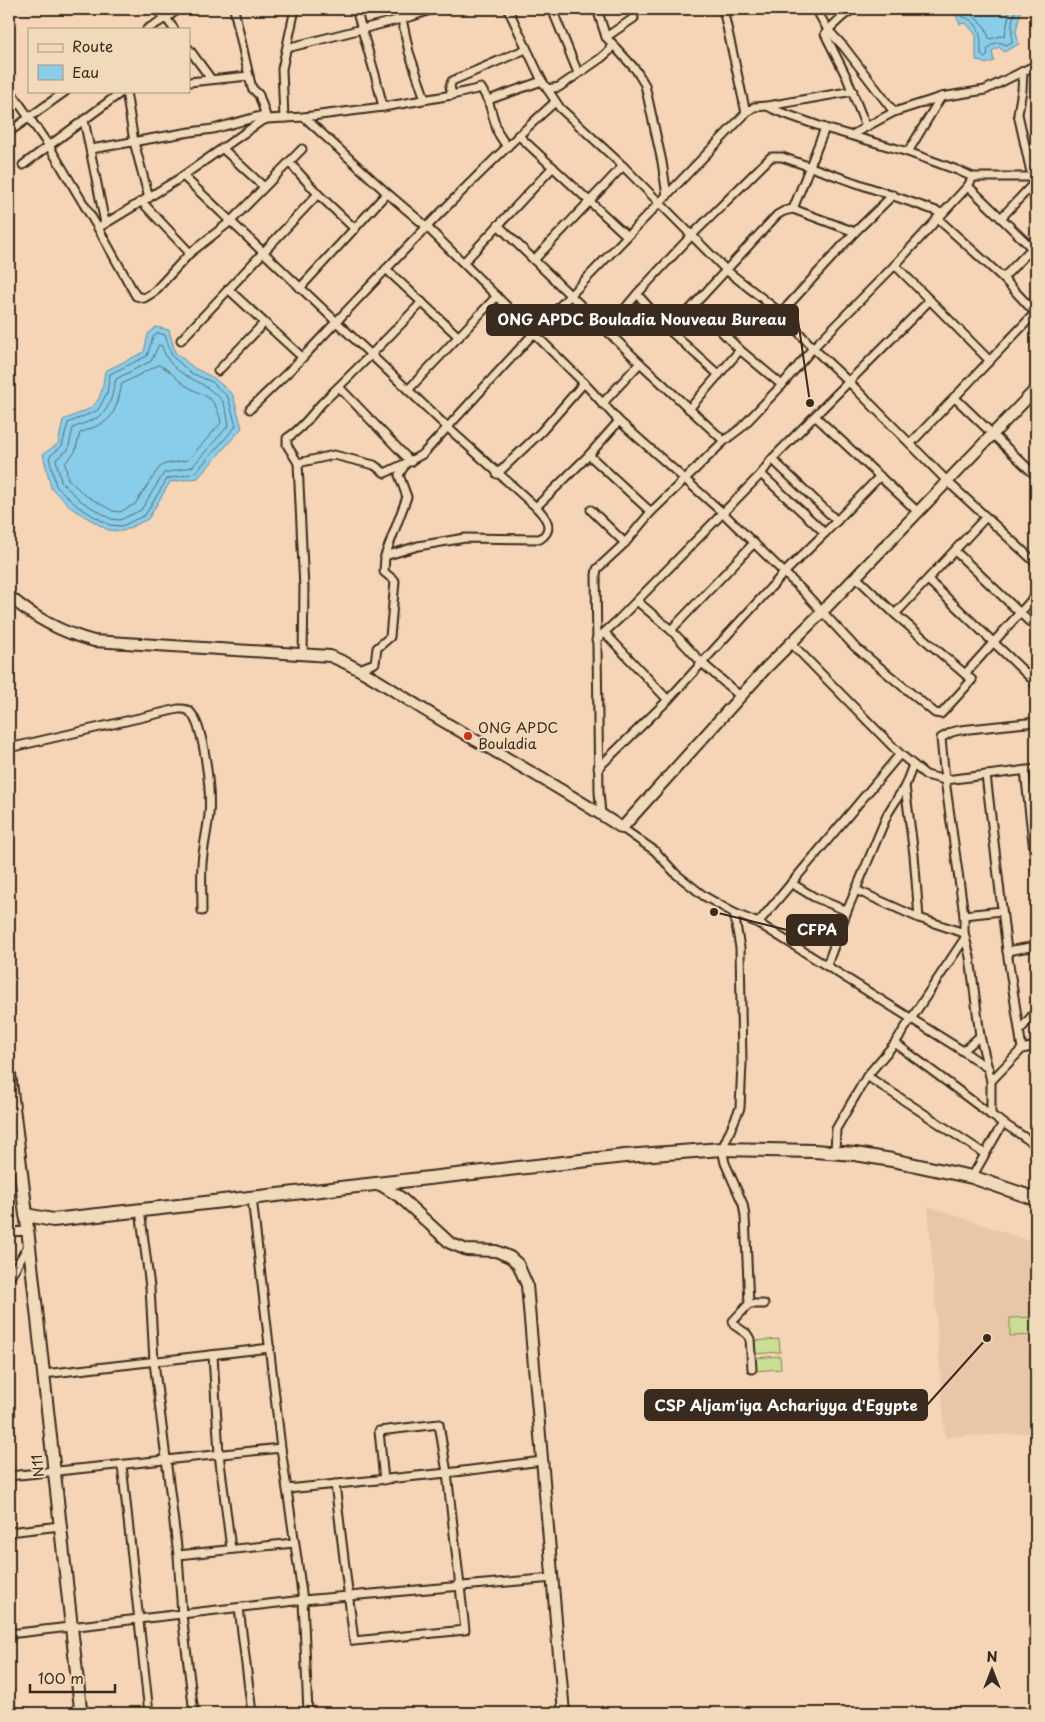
<svg xmlns="http://www.w3.org/2000/svg" width="1045" height="1722" font-family="'Playpen Sans',sans-serif">
	<style>
		.built { fill: #eac6a9 }
		.green { fill: #cbdf94; stroke: #838459 }
		.water { fill: #88cde9; stroke: #698c98 }
		.lines { fill: none; stroke-linecap: round; stroke-linejoin: round }
		.shore { stroke: #5a6b6f; stroke-width: 1 }
		.street-casing { stroke: #3b2a1e; stroke-width: 11 }
		.secondary-casing { stroke: #3b2a1e; stroke-width: 14 }
		.primary-casing { stroke: #3b2a1e; stroke-width: 15 }
		.highway-casing { stroke: #3b2a1e; stroke-width: 16 }
		.street { stroke: #f1dab9; stroke-width: 7 }
		.secondary { stroke: #f1dab9; stroke-width: 10 }
		.primary { stroke: #f1dab9; stroke-width: 11 }
		.highway { stroke: #f1dab9; stroke-width: 12 }
		.poi-dot { fill: #c8321e; stroke: #f1dab9; stroke-width: 2 }
		.labels { text-anchor: middle; stroke-width: 4; stroke-linejoin: round; paint-order: stroke }
		.poi-label { font-size: 14px; fill: #3b2a1e; stroke: #f1dab9; text-anchor: start }
		.street-label { font-size: 14px; fill: #3b2a1e; stroke: #f1dab9 }
		.leader { fill: none; stroke: #3b2a1e; stroke-width: 2 }
		.callout-dot { fill: #3b2a1e; stroke: #f1dab9; stroke-width: 2 }
		.callout { fill: #3b2a1e; stroke: #3b2a1e; stroke-width: 2 }
		.callout-label { font-size: 15px; text-anchor: middle; font-weight: bold; fill: #fff }
	</style>
	<rect width="100%" height="100%" fill="#f5d5b6"/>
	<filter id="ink" filterUnits="userSpaceOnUse"><feTurbulence type="fractalNoise" baseFrequency=".02" numOctaves="2"/><feDisplacementMap in="SourceGraphic" scale="10" xChannelSelector="R" yChannelSelector="G"/><feConvolveMatrix kernelMatrix="1 2 1 2 8 2 1 2 1" color-interpolation-filters="sRGB"/></filter>
	<g filter="url(#ink)">
		<path class="built" d="M928,1206L1036,1243V1433L945,1437Z"/>
		<g class="green">
			<path d="M1036,1317V1335L1010,1336V1318Z"/>
			<path d="M779,1339L780,1352L753,1354L752,1341Z"/>
			<path d="M780,1356L781,1369L754,1371L753,1358Z"/>
		</g>
		<g class="water">
			<path d="M953,9H1021L1016,32L1019,44L1004,52L999,47L992,51L994,61L986,64L976,60V35L966,23L960,24Z"/>
			<path d="M156,327L169,330L175,352L194,368L214,378L233,395L242,428L198,478L170,482L148,519L123,531L108,530L74,510L51,488L43,454L58,444L63,420C96,406 100,409 105,371L144,352L148,334Z"/>
		</g>
		<g class="lines">
			<g class="shore">
				<path d="M959,9L963,17C982,22 981,39 981,55L985,58L987,56L988,48C995,42 999,41 1006,45L1012,42V21L1016,9"/>
				<path d="M966,9C971,15 979,20 985,27C987,31 987,35 990,39L1005,35L1010,9"/>
				<path d="M158,333L165,335L172,356L191,373L212,382L228,397L236,426L195,473L167,479L145,515L122,526L109,525L77,506L56,486L49,457L62,446L68,423L98,410L107,393L110,374L147,356L153,337Z"/>
				<path d="M159,345L162,346C170,376 196,376 215,394C218,396 222,399 223,402C226,409 228,418 229,425L192,467L164,473L141,510L120,520L111,519L81,501L61,482L56,459L68,450L73,428C82,424 92,421 100,416C111,408 113,390 116,379L151,361Z"/>
				<path d="M159,365C167,368 174,376 181,382C201,398 215,391 221,423L188,460L165,464L159,468L135,504L120,512L113,511L85,495L68,479L65,463L75,452L80,433C87,430 95,427 103,423C116,416 119,397 122,384Z"/>
			</g>
			<defs>
				<g id="street">
					<path d="M155,9L166,18L174,29"/>
					<path d="M234,9L249,76"/>
					<path d="M356,9L376,78L383,107"/>
					<path d="M508,9L542,81L560,108L623,166L726,270L781,313L813,348L849,382L947,481L1036,563"/>
					<path d="M552,9L578,73"/>
					<path d="M597,9L606,37L634,18L631,9"/>
					<path d="M723,9L746,113"/>
					<path d="M816,9L828,30L844,47L894,112"/>
					<path d="M843,16L853,9"/>
					<path d="M402,19L409,52L425,99"/>
					<path d="M147,29L166,18L179,9"/>
					<path d="M828,30L843,16L841,9"/>
					<path d="M829,30L825,34L847,78L866,127L852,135"/>
					<path d="M606,37L636,70L645,85L662,162L667,196"/>
					<path d="M287,48L413,16L433,9"/>
					<path d="M189,49L211,79"/>
					<path d="M1023,71L1022,90L1018,114L1032,177"/>
					<path d="M189,82L249,76L252,88L259,95L267,119"/>
					<path d="M9,89L49,146L98,228L136,296L144,298L154,292L190,253L231,221L302,149"/>
					<path d="M547,89L559,87L601,58L609,51L612,43"/>
					<path d="M126,91L134,142L149,198"/>
					<path d="M452,95L450,86L452,81L526,49"/>
					<path d="M488,100L542,81"/>
					<path d="M768,106L853,91"/>
					<path d="M304,117L383,107L452,95L481,88L488,100L498,133L507,147"/>
					<path d="M284,118L282,69L295,9"/>
					<path d="M84,120L105,223"/>
					<path d="M866,127L894,112L941,97L985,90L1036,65"/>
					<path d="M9,132L66,91"/>
					<path d="M518,135L627,236"/>
					<path d="M222,148L264,187"/>
					<path d="M91,149L190,132L213,129L264,115"/>
					<path d="M908,152L941,97"/>
					<path d="M289,162L318,194L355,229"/>
					<path d="M23,165L123,91"/>
					<path d="M183,176L447,427L536,507C546,517 555,529 540,539L465,538L418,546L385,556L384,572L395,581L390,637L377,648L375,663L359,669"/>
					<path d="M968,186L1036,252"/>
					<path d="M142,202L190,253"/>
					<path d="M793,209L825,128"/>
					<path d="M937,218L1003,278L1036,314"/>
					<path d="M1001,218L1036,181"/>
					<path d="M498,225L640,363L724,441"/>
					<path d="M98,228L177,180L260,122L267,119L304,117L387,193L427,227L584,383L619,421L723,513L803,591L854,646L935,713L941,714L972,680L895,614L856,577"/>
					<path d="M534,260L623,166"/>
					<path d="M464,262L553,167"/>
					<path d="M895,265L990,361"/>
					<path d="M386,269L459,337"/>
					<path d="M1003,278L1036,244"/>
					<path d="M300,288L387,193"/>
					<path d="M228,289L302,357"/>
					<path d="M637,294L670,331L719,375"/>
					<path d="M695,305L740,350L782,385"/>
					<path d="M781,313L855,232L893,195"/>
					<path d="M607,330L637,294L692,235L771,157H782L942,213"/>
					<path d="M670,331L777,215L784,211L793,209L855,232"/>
					<path d="M181,340L318,194"/>
					<path d="M218,371L264,323"/>
					<path d="M339,387L411,462"/>
					<path d="M408,390L497,296"/>
					<path d="M954,397L1036,476"/>
					<path d="M602,404L640,363"/>
					<path d="M250,409C268,391 287,374 304,356C386,269 467,182 555,102"/>
					<path d="M689,409L740,350"/>
					<path d="M816,417L918,512"/>
					<path d="M911,443L1036,312"/>
					<path d="M589,455L651,512"/>
					<path d="M772,459L837,521"/>
					<path d="M298,463L287,445V438C301,430 311,415 322,403C356,370 389,337 422,302"/>
					<path d="M497,474L541,432L584,383"/>
					<path d="M761,474L825,533"/>
					<path d="M536,507L589,455L619,421"/>
					<path d="M591,510L625,543"/>
					<path d="M955,551L1036,628"/>
					<path d="M385,556L407,497L399,475L406,463L423,454L534,333L746,113L754,107L767,106L780,112L825,128L908,152L957,170L973,177H1036"/>
					<path d="M928,580L1033,680L1036,686"/>
					<path d="M637,601L671,630L702,663L740,696"/>
					<path d="M895,614L986,517"/>
					<path d="M671,630L754,543"/>
					<path d="M605,633L668,700"/>
					<path d="M596,640L619,619L761,474L772,459L930,300"/>
					<path d="M303,655L304,589L298,463L334,455L374,465L385,473L404,464"/>
					<path d="M965,674L1036,595"/>
					<path d="M9,748L178,709C182,709 185,708 189,711C205,725 211,794 209,815C207,832 203,848 202,864C201,880 202,895 202,911"/>
					<path d="M900,754L926,775L945,780L1036,769"/>
					<path d="M598,768L668,700L784,573L825,533L880,476"/>
					<path d="M1025,771L1036,869"/>
					<path d="M986,775L1007,951L1022,1049"/>
					<path d="M905,786L914,855L919,918"/>
					<path d="M601,814L599,792L596,575L597,569L625,543L651,512L724,441L741,428L782,385L813,348L895,265L968,186L973,177"/>
					<path d="M622,828L655,851L676,874L704,896L734,913L758,923L963,1051L989,1069"/>
					<path d="M791,883L814,897L847,911"/>
					<path d="M856,890L919,918L964,933"/>
					<path d="M734,913L740,948L742,1063L740,1108L722,1149L725,1163L743,1204L745,1216L749,1304L733,1321L734,1325L747,1334L750,1339L752,1369"/>
					<path d="M964,915L1002,911"/>
					<path d="M758,923L900,754L791,643"/>
					<path d="M965,938L895,1043L867,1076L985,1154"/>
					<path d="M1007,951L1036,946"/>
					<path d="M827,965L847,911L888,813L905,786L913,765"/>
					<path d="M1020,1030L1036,1011"/>
					<path d="M895,1043L991,1115L1036,1145"/>
					<path d="M963,1051L980,1036"/>
					<path d="M991,1081L1022,1049L1036,1046"/>
					<path d="M991,1115V1081L980,1036L970,957L964,933V915L945,780L941,738L952,732L960,730L1036,722"/>
					<path d="M835,1153L836,1129L867,1076"/>
					<path d="M972,1177L1003,1123"/>
					<path d="M252,1198L281,1448L303,1600L308,1713"/>
					<path d="M140,1210L150,1287L154,1362L178,1555L182,1615L194,1713"/>
					<path d="M9,1232L28,1231"/>
					<path d="M9,1279L28,1246"/>
					<path d="M749,1304H764"/>
					<path d="M213,1355L219,1454L231,1549"/>
					<path d="M44,1374L270,1348"/>
					<path d="M122,1465L149,1713"/>
					<path d="M9,1476L281,1448"/>
					<path d="M335,1484L354,1641L465,1630L447,1473L439,1424L379,1431L384,1480"/>
					<path d="M287,1489L447,1473L542,1461"/>
					<path d="M9,1532L60,1526"/>
					<path d="M178,1555L294,1543"/>
					<path d="M239,1608L252,1713"/>
					<path d="M9,1634L303,1600L553,1578"/>
					<path d="M9,1692L11,1713"/>
				</g>
				<g id="secondary">
					<path d="M9,596C33,617 63,633 94,641L330,656C368,671 400,696 436,717C498,754 562,788 622,828L766,668L822,612L1036,389"/>
					<path d="M379,1184L400,1197L450,1243L467,1250L496,1251L510,1257L518,1264L527,1285L564,1713"/>
				</g>
				<path id="primary" d="M26,1215L81,1713"/>
				<path id="highway" d="M9,1074L26,1215L53,1220L625,1156L722,1149L814,1151L855,1154L892,1160L972,1177L1036,1199"/>
			</defs>
			<use href="#street" class="street-casing"/>
			<use href="#secondary" class="secondary-casing"/>
			<use href="#primary" class="primary-casing"/>
			<use href="#highway" class="highway-casing"/>
			<use href="#street" class="street"/>
			<use href="#secondary" class="secondary"/>
			<use href="#primary" class="primary"/>
			<use href="#highway" class="highway"/>
		</g>
	</g>
	<circle class="poi-dot" cx="468" cy="736" r="5"/>
	<g class="labels">
		<g class="poi-label">
			<text x="478" y="733">ONG APDC<tspan x="478" dy="16">Bouladia</tspan></text>
		</g>
		<g class="street-label">
			<text transform="translate(38 1466) rotate(-96)" y="5">N11</text>
		</g>
	</g>
	<path class="leader" d="M810 403L798 320M714 912L787 930M987 1338L927 1405"/>
	<g class="callout-dot">
		<circle cx="810" cy="403" r="5"/>
		<circle cx="714" cy="912" r="5"/>
		<circle cx="987" cy="1338" r="5"/>
	</g>
	<g class="callout">
		<rect x="487" y="305" width="311" height="30" rx="5"/>
		<rect x="787" y="915" width="60" height="30" rx="5"/>
		<rect x="645" y="1390" width="282" height="30" rx="5"/>
	</g>
	<g class="callout-label">
		<text x="642" y="325">ONG APDC Bouladia Nouveau Bureau</text>
		<text x="817" y="935">CFPA</text>
		<text x="786" y="1411">CSP Aljam'iya Achariyya d'Egypte</text>
	</g>
	<rect width="1045" height="1722" fill="none" stroke="#f1dab9" stroke-width="30"/>
	<rect x="15" y="15" width="1015" height="1692" fill="none" stroke="#3b2a1e" stroke-width="2" filter="url(#ink)"/>
	<rect x="28" y="28" width="162" height="65" fill="#f1dab9" stroke="#a8947b"/>
	<rect x="38" y="44" width="25" height="8" fill="#f1dab9" stroke="#a8947b"/>
	<text x="72" y="52" font-size="15" fill="#3b2a1e">Route</text>
	<rect x="38" y="65" width="25" height="15" fill="#88cde9" stroke="#a8947b"/>
	<text x="72" y="78" font-size="15" fill="#3b2a1e">Eau</text>
	<g transform="translate(992 1670)" stroke="#f1dab9" stroke-width="4" paint-order="stroke">
	<path d="M0-4L9 19L0 12L-9 19Z" fill="#3b2a1e"/>
	<text y="-8" font-size="14" font-weight="bold" text-anchor="middle" fill="#3b2a1e">N</text>
	</g>
	<path d="M30 1684v8h85v-8" fill="none" stroke="#3b2a1e" stroke-width="2.5"/>
	<text x="38" y="1684" font-size="15" fill="#3b2a1e" stroke="#f1dab9" stroke-width="4" paint-order="stroke">100 m</text>
</svg>
